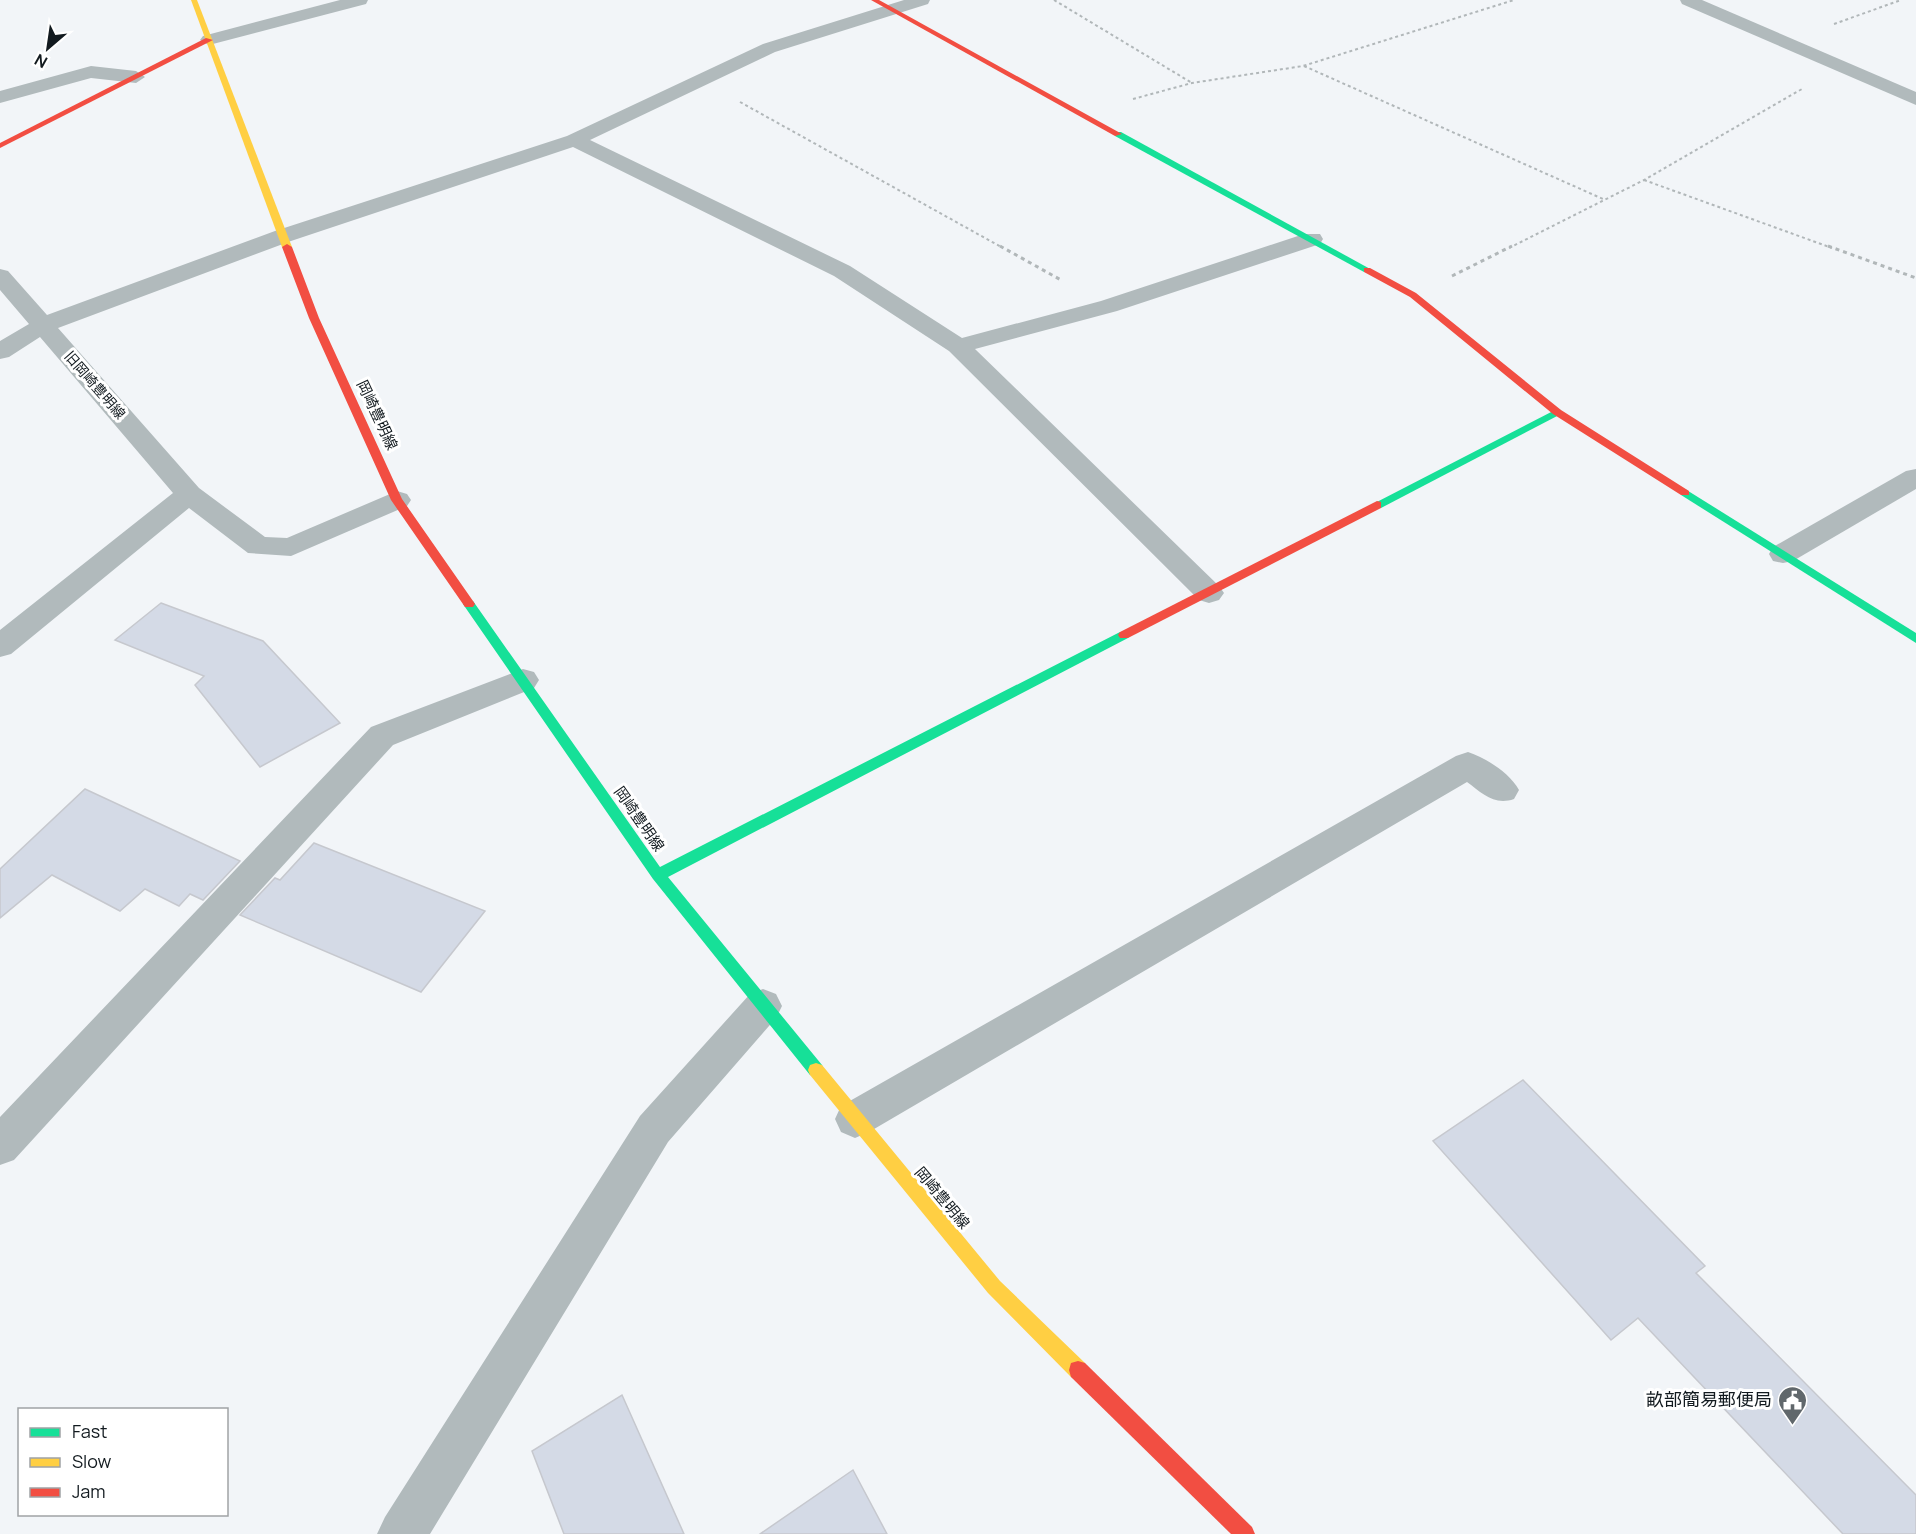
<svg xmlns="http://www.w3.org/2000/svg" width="1916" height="1534" font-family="Manrope,'Noto Sans JP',sans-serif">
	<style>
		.building { fill: #d4dae6; stroke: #c6c8ce; stroke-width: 1.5 }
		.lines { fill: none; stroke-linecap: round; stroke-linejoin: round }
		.path-far1 { stroke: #b1b7b9; stroke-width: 2; stroke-dasharray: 3 3; stroke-linecap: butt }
		.path { stroke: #b1b7b9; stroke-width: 3; stroke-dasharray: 4 4; stroke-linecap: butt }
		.street { fill: #b1babc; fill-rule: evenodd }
		.fast { fill: #16e098; fill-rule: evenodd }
		.slow { fill: #ffcf43; fill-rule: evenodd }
		.jam { fill: #f24e42; fill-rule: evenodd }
		.labels { text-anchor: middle; stroke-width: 6; stroke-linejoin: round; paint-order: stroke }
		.far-street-label { font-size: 14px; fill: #121a1f; stroke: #fff }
		.street-label { font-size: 15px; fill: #121a1f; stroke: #fff }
		.near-poi-label { font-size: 18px; fill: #121a1f; stroke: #fff; text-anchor: end }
	</style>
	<rect width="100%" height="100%" fill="#f2f5f8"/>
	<g class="building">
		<path d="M161,603L263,641L340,723L260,767L195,685L204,676L115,640Z"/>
		<path d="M85,789L240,861L203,900L190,894L179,906L145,889L120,911L52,875L0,918V869Z"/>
		<path d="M314,843L485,911L421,992L240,915L275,878L280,880Z"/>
		<path d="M1523,1080L1705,1266L1696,1273L1916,1495V1534H1843L1638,1318L1611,1340L1433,1141Z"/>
		<path d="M622,1395L684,1534H564L532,1451Z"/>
		<path d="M853,1470L887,1534H760Z"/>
	</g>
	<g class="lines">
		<g class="path-far1">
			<path d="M1054,0L1192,83"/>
			<path d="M1834,24L1901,0"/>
			<path d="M1304,66L1603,199"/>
			<path d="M1133,99L1192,83L1303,66L1514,0"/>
			<path d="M740,102L1003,248"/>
			<path d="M1644,180L1832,248"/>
			<path d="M1509,248L1644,180L1802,89"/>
		</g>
		<g class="path">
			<path d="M1000,246L1061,280"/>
			<path d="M1828,246L1916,278"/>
			<path d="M1452,276L1512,246"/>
		</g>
		<g class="street">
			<path d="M340,0H368L366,4L209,45L200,40L203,36Z"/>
			<path d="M904,0H930L928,4L775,52L590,140L850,266L962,338L1101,301L1304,234H1320L1323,239L1320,244L1117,311L975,349L1219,586L1224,593L1219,600L1209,603L1199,600L949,351L834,276L573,147L291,241L58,328L199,488L265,537L287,538L397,491L407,494L411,500L407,506L291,556L248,553L189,508L11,654L0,657V630L173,493L40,337L9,357L0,359V341L29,324L0,290V269L8,271L47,315L275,231L567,136L763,44Z"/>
			<path d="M1680,0H1702L1916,92V105L1682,4Z"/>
			<path d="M91,66L136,71L145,77L136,83L91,78L0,103V91Z"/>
			<path d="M1916,469V489L1793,561L1783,563L1773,561L1769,554L1773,547L1906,471Z"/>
			<path d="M523,669L534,672L539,680L534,688L393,745L14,1160L0,1165V1117L371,727Z"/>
			<path d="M1468,752C1486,758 1510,773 1519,790L1514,799C1494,806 1482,793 1467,782L869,1132L855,1138L841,1132L835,1119L841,1106L1456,756Z"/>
			<path d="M763,989L776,994L782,1006L776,1018L668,1142L430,1534H377L385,1517L640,1116L750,994Z"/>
		</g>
		<g class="fast">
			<path d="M1115,132H1121L1372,270L1364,272L1115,136Z"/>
			<path d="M1557,409L1561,410V414L1381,508H1373L1371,505Z"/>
			<path d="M1685,489L1916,633V643L1681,495V491Z"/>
			<path d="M469,600L473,601L660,867L1120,632H1128L1130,635L1128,638L668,877L822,1065L824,1070L822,1075L816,1077L810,1075L653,879L465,607L463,604Z"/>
		</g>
		<g class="slow">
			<path d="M191,0H197L292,247L290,249L282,247Z"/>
			<path d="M816,1063L822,1065L1000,1281L1085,1363L1087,1370L1085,1377L1078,1379L1071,1377L988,1293L810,1075L808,1070L810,1065Z"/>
		</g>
		<g class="jam">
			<path d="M871,0H879L1122,134L1115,136Z"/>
			<path d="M206,38L213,40L0,148V143Z"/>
			<path d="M287,244L292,247L319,318L402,499L473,601L475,604L473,607H465L391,500L309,318L282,247Z"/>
			<path d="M1364,268H1370L1416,293L1561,410L1689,491V495H1681L1553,414L1410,297L1364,272Z"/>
			<path d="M1377,501L1381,502V508L1128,638H1120L1118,635L1120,632Z"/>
			<path d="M1078,1361L1085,1363L1252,1527L1255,1534H1231L1071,1377L1069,1370L1071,1363Z"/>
		</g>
	</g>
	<defs>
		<symbol id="civic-pin" viewBox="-11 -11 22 30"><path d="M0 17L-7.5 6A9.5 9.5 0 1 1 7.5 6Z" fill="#60676b" stroke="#fff"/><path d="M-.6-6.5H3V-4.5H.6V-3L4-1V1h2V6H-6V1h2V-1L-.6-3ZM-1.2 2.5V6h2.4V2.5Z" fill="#fff"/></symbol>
	</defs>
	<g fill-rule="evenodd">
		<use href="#civic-pin" x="1776" y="1384" width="33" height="45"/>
	</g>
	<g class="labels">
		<g class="far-street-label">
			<text transform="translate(95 385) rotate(49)" y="5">旧岡崎豊明線</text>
		</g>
		<g class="street-label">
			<text transform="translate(377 415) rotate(65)" y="5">岡崎豊明線</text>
			<text transform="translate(639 819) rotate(55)" y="5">岡崎豊明線</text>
			<text transform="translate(942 1198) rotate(50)" y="5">岡崎豊明線</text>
		</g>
		<g class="near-poi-label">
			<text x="1772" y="1406">畝部簡易郵便局</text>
		</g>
	</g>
	<rect x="18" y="1408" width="210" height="108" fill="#ffffff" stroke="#a0a3a5" stroke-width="1.5"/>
	<rect x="30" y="1428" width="30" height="9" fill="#16e098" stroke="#a0a3a5" stroke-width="1.5"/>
	<text x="72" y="1438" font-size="18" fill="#121a1f">Fast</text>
	<rect x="30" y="1458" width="30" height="9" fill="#ffcf43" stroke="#a0a3a5" stroke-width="1.5"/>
	<text x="72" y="1468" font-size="18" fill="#121a1f">Slow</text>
	<rect x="30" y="1488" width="30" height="9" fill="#f24e42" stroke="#a0a3a5" stroke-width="1.5"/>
	<text x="72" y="1498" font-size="18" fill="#121a1f">Jam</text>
	<g transform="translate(48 48) rotate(209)" stroke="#ffffff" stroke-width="4.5" paint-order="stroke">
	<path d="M0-4.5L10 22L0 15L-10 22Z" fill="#121a1f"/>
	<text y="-9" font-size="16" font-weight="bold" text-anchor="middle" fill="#121a1f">N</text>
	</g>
</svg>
